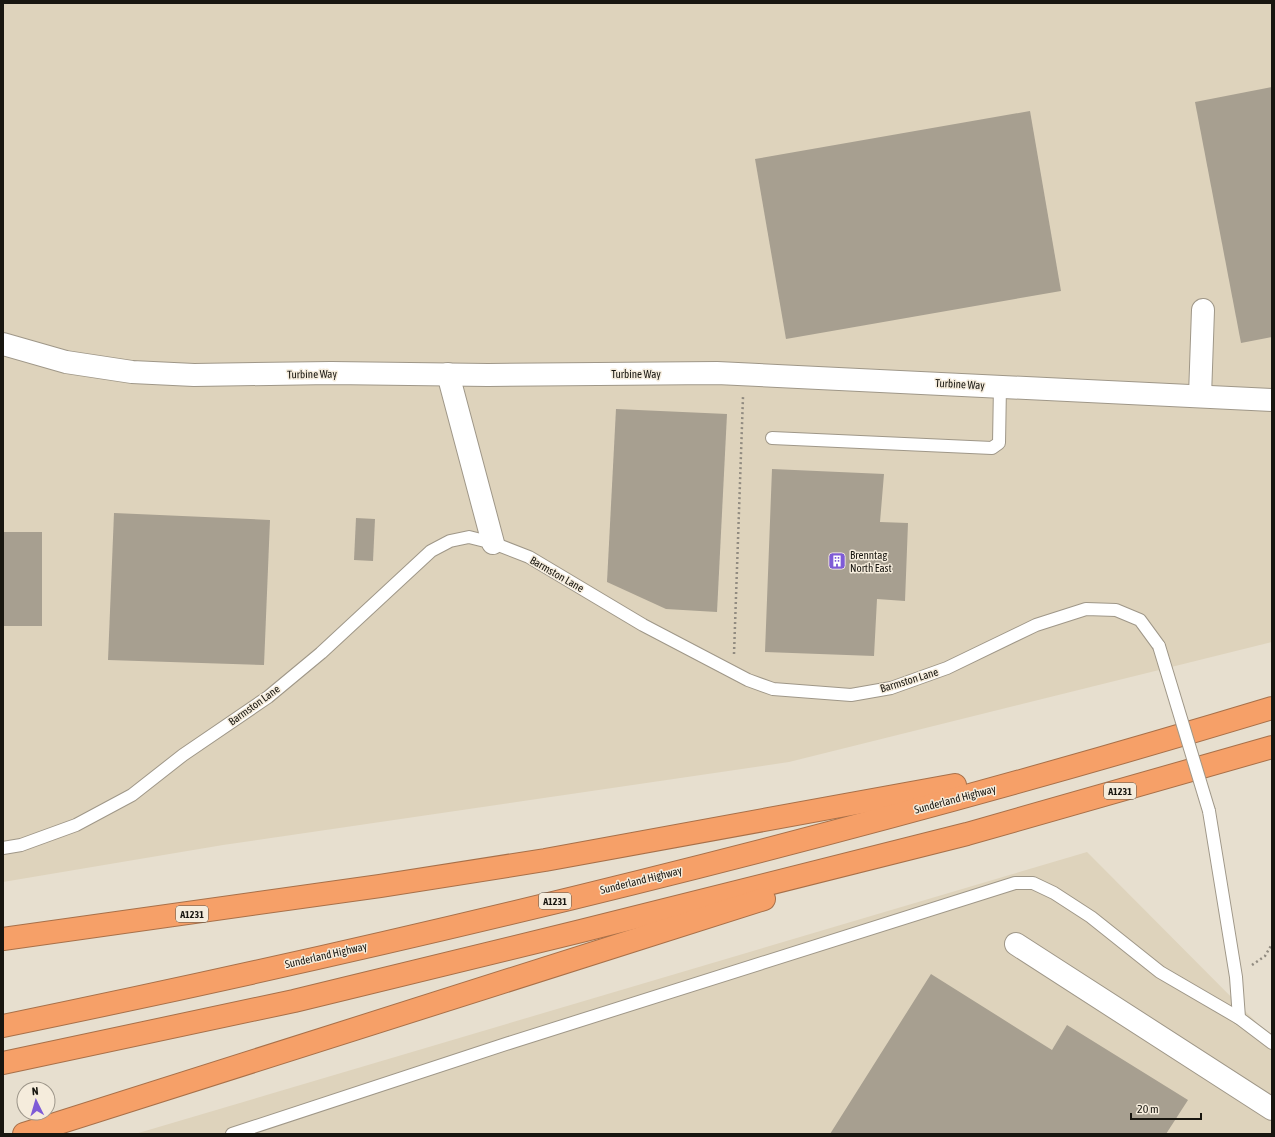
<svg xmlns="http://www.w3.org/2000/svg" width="1275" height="1137" font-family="'Asap Condensed',sans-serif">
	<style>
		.built { fill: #ded3bc }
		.building { fill: #a79f90 }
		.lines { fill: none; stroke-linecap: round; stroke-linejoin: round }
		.lane-casing { stroke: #9f9788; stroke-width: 14 }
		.street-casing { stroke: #9f9788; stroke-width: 24 }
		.highway-casing { stroke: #a87049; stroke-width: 24 }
		.path { stroke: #918b80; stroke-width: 2.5; stroke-dasharray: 2 3; stroke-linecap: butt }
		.lane { stroke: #fff; stroke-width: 12 }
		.street { stroke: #fff; stroke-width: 22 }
		.highway { stroke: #f6a068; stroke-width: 22 }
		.lane-bridge-casing { stroke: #9f9788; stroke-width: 14; stroke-linecap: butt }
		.lane-bridge { stroke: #fff; stroke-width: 12 }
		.labels { text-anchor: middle; stroke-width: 3; stroke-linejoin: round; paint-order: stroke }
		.shield { fill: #f5ecdc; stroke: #5a564d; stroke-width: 1 }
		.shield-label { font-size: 10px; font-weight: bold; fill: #181610 }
		.street-label { font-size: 11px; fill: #181610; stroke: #f5ecdc }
		.poi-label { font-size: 11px; fill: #181610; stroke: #f5ecdc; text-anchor: start }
	</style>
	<rect width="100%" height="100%" fill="#e7dfcf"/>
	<g class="built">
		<path d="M3,3H1272V642L789,762L223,845L3,882Z"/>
		<path d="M1087,852L1272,1038V1134H135Z"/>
	</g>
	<g class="building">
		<path d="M1272,87V337L1241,343L1195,102Z"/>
		<path d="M1030,111L1061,291L786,339L755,159Z"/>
		<path d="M616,409L727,414L717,612L666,609L607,582Z"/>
		<path d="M772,469L884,474L880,522L908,523L905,601L877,599L874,656L765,652Z"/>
		<path d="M114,513L270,520L264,665L108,660Z"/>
		<path d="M356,518L375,519L373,561L354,560Z"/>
		<rect x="3" y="532" width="39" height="94"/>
		<path d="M931,974L1052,1050L1067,1025L1188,1100L1166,1134H830Z"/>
	</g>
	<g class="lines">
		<defs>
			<g id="lane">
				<path d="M772,438L992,448L999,443L1000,386"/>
				<path d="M1209,811L1236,977L1239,1018"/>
				<path d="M3,848L21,845L76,825L132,795L183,755L268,697L321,653L431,551L450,541L469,537L493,543L529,557L643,625L748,680L773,689L851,695L891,688L947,668L1036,625L1086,609L1116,610L1140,620L1159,646"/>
				<path d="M232,1134L509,1043L1015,883H1033L1054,893L1091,917L1160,972L1239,1018L1272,1043"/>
			</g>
			<g id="street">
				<path d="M3,344L66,362L132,372L194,375L331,373L488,375L717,373L1272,400"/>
				<path d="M448,374L493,543"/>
				<path d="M1200,396L1203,310"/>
				<path d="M1016,944L1272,1109"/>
			</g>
			<g id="highway">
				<path d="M3,939L380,886L545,860L955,785"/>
				<path d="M3,1026C430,938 855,834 1272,708"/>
				<path d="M3,1063L294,1001L581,931L967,834L1272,747"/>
				<path d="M24,1134L764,899"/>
			</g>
		</defs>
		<use href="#lane" class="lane-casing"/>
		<use href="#street" class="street-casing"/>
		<use href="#highway" class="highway-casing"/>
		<g class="path">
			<path d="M734,654L743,397"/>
			<path d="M1252,965L1265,956L1272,944"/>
		</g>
		<use href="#lane" class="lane"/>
		<use href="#street" class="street"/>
		<use href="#highway" class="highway"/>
		<defs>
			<path id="lane-bridge" d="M1159,646L1209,811"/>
		</defs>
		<use href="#lane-bridge" class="lane-bridge-casing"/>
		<use href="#lane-bridge" class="lane-bridge"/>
	</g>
	<defs>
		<symbol id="building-square" viewBox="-11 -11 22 22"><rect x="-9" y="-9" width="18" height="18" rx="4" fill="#7e5bd6" stroke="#f5ecdc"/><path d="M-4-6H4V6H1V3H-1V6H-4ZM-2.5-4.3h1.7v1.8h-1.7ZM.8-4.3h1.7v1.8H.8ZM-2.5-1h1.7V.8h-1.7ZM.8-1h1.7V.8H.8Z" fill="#fff"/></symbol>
	</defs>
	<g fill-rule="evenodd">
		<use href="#building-square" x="827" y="551" width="20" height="20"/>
	</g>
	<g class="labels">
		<g class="shield">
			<rect x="1104" y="783" width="32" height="16" rx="3"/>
			<rect x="539" y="893" width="32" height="16" rx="3"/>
			<rect x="176" y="906" width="32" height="16" rx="3"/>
		</g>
		<g class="shield-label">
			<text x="1120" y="795">A1231</text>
			<text x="555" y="905">A1231</text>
			<text x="192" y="918">A1231</text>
		</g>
		<g class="street-label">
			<text transform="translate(312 374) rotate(-1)" y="4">Turbine Way</text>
			<text x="636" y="378">Turbine Way</text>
			<text transform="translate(960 384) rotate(3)" y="4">Turbine Way</text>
			<text transform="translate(557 574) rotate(30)" y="4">Barmston Lane</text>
			<text transform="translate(909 680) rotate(-17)" y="4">Barmston Lane</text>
			<text transform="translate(254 705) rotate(-36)" y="4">Barmston Lane</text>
			<text transform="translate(955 799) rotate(-15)" y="4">Sunderland Highway</text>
			<text transform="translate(641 880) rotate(-14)" y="4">Sunderland Highway</text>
			<text transform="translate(326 955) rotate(-13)" y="4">Sunderland Highway</text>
		</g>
		<g class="poi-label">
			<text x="850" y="559">Brenntag<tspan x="850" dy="13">North East</tspan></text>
		</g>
	</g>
	<rect width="1275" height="1137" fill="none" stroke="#181610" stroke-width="8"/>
	<g transform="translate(36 1101) rotate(355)"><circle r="19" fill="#f5ecdc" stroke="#9d968a"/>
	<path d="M0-3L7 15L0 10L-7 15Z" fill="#7e5bd6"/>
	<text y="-6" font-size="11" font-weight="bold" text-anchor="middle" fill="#181610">N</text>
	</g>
	<path d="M1131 1113v6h70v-6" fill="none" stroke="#181610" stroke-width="2"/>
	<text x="1137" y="1113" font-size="12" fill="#181610" stroke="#f5ecdc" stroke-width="3" paint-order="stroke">20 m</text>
</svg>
